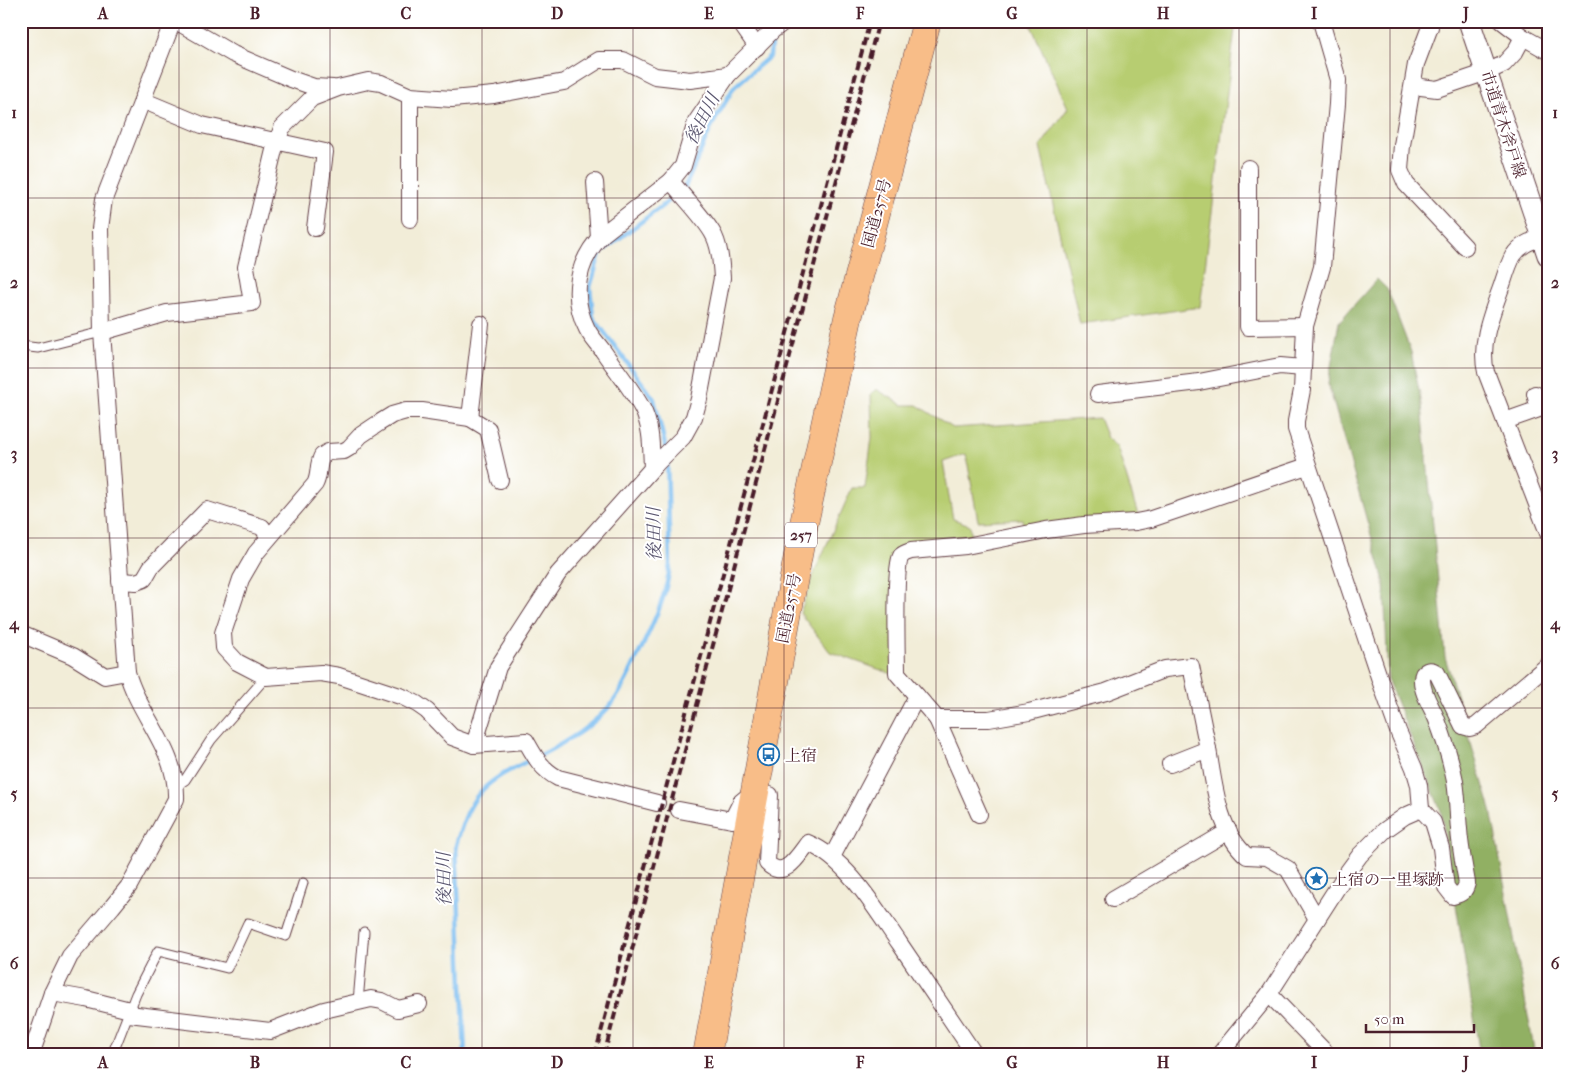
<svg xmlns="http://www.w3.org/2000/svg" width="1569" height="1076" font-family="'IM FELL French Canon','Noto Serif JP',serif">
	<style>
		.green { fill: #b7cd71; stroke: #80764e }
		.forest { fill: #91b063; stroke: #6e6847 }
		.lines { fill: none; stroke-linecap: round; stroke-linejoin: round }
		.stream { stroke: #7bbef1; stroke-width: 4.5 }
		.service-casing { stroke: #633e45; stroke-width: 11 }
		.minor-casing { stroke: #633e45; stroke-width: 18 }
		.tertiary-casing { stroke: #633e45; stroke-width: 23 }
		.trunk-casing { stroke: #633e45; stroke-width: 29 }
		.service { stroke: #fff; stroke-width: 9 }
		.minor { stroke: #fff; stroke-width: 16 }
		.tertiary { stroke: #fff; stroke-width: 21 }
		.trunk { stroke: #f8bd88; stroke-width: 28 }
		.rail { stroke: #4a1f2b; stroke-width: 4; stroke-dasharray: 8 4; stroke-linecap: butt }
		.grid { fill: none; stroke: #4a1f2b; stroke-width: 1; stroke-opacity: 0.55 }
		.labels { text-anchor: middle; stroke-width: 4; stroke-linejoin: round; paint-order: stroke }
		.shield { fill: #fff; stroke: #80626b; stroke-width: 1 }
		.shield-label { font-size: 15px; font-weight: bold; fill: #4a1f2b }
		.street-label { font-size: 16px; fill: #4a1f2b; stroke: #fff }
		.poi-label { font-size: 16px; fill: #4a1f2b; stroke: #fff; text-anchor: start }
		.water-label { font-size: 18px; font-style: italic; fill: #5b5770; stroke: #fff }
		.neatline { fill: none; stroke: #4a1f2b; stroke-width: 2 }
		.grid-label { font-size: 16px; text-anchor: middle; font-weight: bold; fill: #4a1f2b }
	</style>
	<rect width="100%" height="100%" fill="#fff"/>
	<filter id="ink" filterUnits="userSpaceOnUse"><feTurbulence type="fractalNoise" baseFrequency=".02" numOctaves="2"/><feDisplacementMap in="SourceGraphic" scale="10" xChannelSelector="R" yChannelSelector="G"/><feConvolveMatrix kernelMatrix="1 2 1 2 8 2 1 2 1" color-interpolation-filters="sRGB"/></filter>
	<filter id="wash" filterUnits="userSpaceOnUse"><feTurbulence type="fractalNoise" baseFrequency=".0096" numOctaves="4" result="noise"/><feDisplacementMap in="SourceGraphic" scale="20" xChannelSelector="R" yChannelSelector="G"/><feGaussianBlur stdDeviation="1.12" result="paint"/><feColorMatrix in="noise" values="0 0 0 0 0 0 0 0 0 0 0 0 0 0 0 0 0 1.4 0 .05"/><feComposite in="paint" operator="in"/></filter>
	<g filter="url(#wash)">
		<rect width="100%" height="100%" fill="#f2edd8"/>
		<g class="green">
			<path d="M1029,21H1236L1200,307L1080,324L1040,147L1068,108Z"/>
			<path d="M876,389L903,405H917L953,428L1099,418L1107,438L1117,447L1139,518L1024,531L1022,519L978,521L966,454L943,462L953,519L970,525L972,541L897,554L895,675L830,652L800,613L815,571L852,488H865L872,438L871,394Z"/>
		</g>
		<path class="forest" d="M1377,279L1387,289L1411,352L1422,405L1445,657L1491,810L1535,1055H1480L1441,811L1388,681L1384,581L1328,383L1339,322Z"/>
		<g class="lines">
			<g class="stream">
				<path d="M684,189L712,125L734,87L770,56L771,44L754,21"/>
				<path d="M666,449L654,399L593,317L590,287L600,253L678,194"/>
				<path d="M539,756C566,742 594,726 613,702C623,689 630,672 637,658C651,627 667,598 670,564L667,460"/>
				<path d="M465,1055L456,845C471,792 483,783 532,759"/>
			</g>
		</g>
	</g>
	<g filter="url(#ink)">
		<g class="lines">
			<defs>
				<g id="service">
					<path d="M21,346L38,348L102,332"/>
					<path d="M176,786L185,780L211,740L266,677"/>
					<path d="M358,1002L364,932"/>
					<path d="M112,1055L136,994L158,951L227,968L248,923L286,936L303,883"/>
				</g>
				<g id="minor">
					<path d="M176,21L233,54L291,79L314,87L333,88"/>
					<path d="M739,21L757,47"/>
					<path d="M1321,21L1338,80L1337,104L1322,267L1305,326L1302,390L1296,421V429L1382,686L1398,731L1414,768L1419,785L1421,809L1433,822L1441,848L1446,887L1453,896C1462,894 1465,891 1467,883C1464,865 1460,847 1459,829C1457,810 1458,790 1453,772C1449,754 1443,736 1437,720C1432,707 1422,694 1422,680C1422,670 1430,668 1437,673L1463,726L1470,728L1476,726L1548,665"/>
					<path d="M1430,21V27L1416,64L1402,145L1400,170L1406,184L1465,247"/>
					<path d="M1502,21L1523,37L1548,51"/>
					<path d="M1413,86L1437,89L1487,72L1504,64L1515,52L1523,37"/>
					<path d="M410,96V219"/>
					<path d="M142,100L202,125L325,152L315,228"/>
					<path d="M1248,168V327L1305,326"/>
					<path d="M595,182L599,238"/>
					<path d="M1542,238C1530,241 1520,245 1513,256C1508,265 1505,276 1502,285C1492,313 1479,343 1486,372L1548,533"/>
					<path d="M481,324L470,418L422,411H406L392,415L379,423L361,435L349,448L344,451L328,452L322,456C317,465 320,475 315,484L256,553L241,579L223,633L224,648L237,662L266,677L321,673L339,676L403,697L417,704L427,711L452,737L474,745L526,741C535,757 541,769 558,778L657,803"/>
					<path d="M102,332L167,313L252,303L246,267L274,150L282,128L312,98L338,88L368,81L381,83L410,96L452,99L494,95L564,82L599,60H623L655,76L690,80L728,75"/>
					<path d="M1098,394L1199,382L1280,366L1303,368"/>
					<path d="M470,418L488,429L500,480"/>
					<path d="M1505,421L1539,409L1535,394"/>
					<path d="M652,468C651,448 652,427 642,408C631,388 616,370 603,351C598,344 591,337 587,329C570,296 577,261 603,234L671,181"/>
					<path d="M120,581L136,582L144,579L151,567L207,510L262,527L269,537"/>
					<path d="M21,634L73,656L105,676L127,672"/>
					<path d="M937,719L979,814"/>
					<path d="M474,745L498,667L558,574L656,464L683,437L694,417L699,399L722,278C721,263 720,245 712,232C701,214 684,198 671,181L683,166L696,122L728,75L773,30L785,21"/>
					<path d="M1208,749L1191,666L1165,669L1106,692L1029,712L989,719H937L897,673C897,654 894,568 901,556C904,553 908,552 911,551L966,546L1046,530L1084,525L1136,522L1151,519L1307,466"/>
					<path d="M1170,764L1208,749C1214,784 1218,831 1247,856L1267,857L1288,869L1317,919"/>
					<path d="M679,810L732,820L741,802L753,792L770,795L767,863C784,881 798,856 808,843C848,860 876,910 900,944C925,981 950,1018 975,1055"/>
					<path d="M832,857L917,696"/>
					<path d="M1113,899L1229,831"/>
					<path d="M52,993L86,999L130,1010L129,1014L270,1031L324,1010L371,999L382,1001L398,1009L419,1004"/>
					<path d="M1269,994L1328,1055"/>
					<path d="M31,1055L52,993L70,956L112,907L129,886L176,799C178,751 139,716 127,672L102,332L100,229L104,199L173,21"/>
					<path d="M1219,1055L1269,994L1346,874L1360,855L1385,830L1405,816L1421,809"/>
				</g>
				<path id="tertiary" d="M1469,21L1548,255"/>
				<path id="trunk" d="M707,1055L803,528L848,318L927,21"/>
			</defs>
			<use href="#service" class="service-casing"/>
			<use href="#minor" class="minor-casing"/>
			<use href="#tertiary" class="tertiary-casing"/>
			<use href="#trunk" class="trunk-casing"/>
			<use href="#service" class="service"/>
			<use href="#minor" class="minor"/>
			<use href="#tertiary" class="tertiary"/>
			<use href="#trunk" class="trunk"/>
			<g class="rail">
				<path d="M595,1055L870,21"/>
				<path d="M604,1055L879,21"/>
			</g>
		</g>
	</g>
	<path class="grid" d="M179,21V1055M330,21V1055M482,21V1055M633,21V1055M784,21V1055M936,21V1055M1087,21V1055M1239,21V1055M1390,21V1055M21,198H1548M21,368H1548M21,538H1548M21,708H1548M21,878H1548"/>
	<defs>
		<symbol id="bus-ring" viewBox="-11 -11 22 22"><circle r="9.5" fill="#fff" stroke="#1f6fb2" stroke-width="1.5"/><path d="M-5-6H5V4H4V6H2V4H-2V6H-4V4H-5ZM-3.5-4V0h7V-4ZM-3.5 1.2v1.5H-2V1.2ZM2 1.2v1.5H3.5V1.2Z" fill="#1f6fb2"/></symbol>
		<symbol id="sight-ring" viewBox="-11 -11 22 22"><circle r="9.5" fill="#fff" stroke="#1f6fb2" stroke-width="1.5"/><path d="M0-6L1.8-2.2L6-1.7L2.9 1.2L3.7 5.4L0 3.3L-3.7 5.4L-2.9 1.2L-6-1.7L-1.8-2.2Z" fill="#1f6fb2"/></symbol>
	</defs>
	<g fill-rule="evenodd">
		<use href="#bus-ring" x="756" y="742" width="25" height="25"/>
		<use href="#sight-ring" x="1304" y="866" width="25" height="25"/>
	</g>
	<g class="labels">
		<rect class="shield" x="785" y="522.5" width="32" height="25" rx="4"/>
		<g class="shield-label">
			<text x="801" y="540">257</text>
		</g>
		<g class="street-label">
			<text transform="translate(1504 124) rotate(72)" y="6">市道青木斧戸線</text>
			<text transform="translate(876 213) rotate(-75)" y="6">国道257号</text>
			<text transform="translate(788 608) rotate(-79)" y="6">国道257号</text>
		</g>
		<g class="poi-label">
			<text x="785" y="761">上宿</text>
			<text x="1332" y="885">上宿の一里塚跡</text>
		</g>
		<g class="water-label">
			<text transform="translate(702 119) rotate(-63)" y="6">後田川</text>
			<text transform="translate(654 534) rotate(-91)" y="6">後田川</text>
			<text transform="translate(444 879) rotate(-91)" y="6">後田川</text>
		</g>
	</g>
	<rect width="1569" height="1076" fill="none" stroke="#fff" stroke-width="55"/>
	<path d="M1366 1024v8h108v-8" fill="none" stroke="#4a1f2b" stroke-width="2.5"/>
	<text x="1374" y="1024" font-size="15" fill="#4a1f2b" stroke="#ffffff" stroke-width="4" paint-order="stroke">50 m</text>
	<rect x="28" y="28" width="1514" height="1020" class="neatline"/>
	<g class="grid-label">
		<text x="103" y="19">A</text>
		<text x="255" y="19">B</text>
		<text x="406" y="19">C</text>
		<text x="557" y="19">D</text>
		<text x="709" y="19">E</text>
		<text x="860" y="19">F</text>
		<text x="1012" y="19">G</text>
		<text x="1163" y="19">H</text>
		<text x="1314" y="19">I</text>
		<text x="1466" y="19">J</text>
		<text x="14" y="118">1</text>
		<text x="1555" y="118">1</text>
		<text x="14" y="288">2</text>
		<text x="1555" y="288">2</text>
		<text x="14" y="459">3</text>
		<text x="1555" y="459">3</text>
		<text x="14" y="629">4</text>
		<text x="1555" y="629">4</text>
		<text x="14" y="799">5</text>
		<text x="1555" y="799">5</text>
		<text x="14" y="969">6</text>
		<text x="1555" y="969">6</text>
		<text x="103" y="1068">A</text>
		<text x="255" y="1068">B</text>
		<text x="406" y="1068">C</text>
		<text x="557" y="1068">D</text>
		<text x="709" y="1068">E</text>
		<text x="860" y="1068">F</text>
		<text x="1012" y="1068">G</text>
		<text x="1163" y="1068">H</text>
		<text x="1314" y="1068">I</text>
		<text x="1466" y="1068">J</text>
	</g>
</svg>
